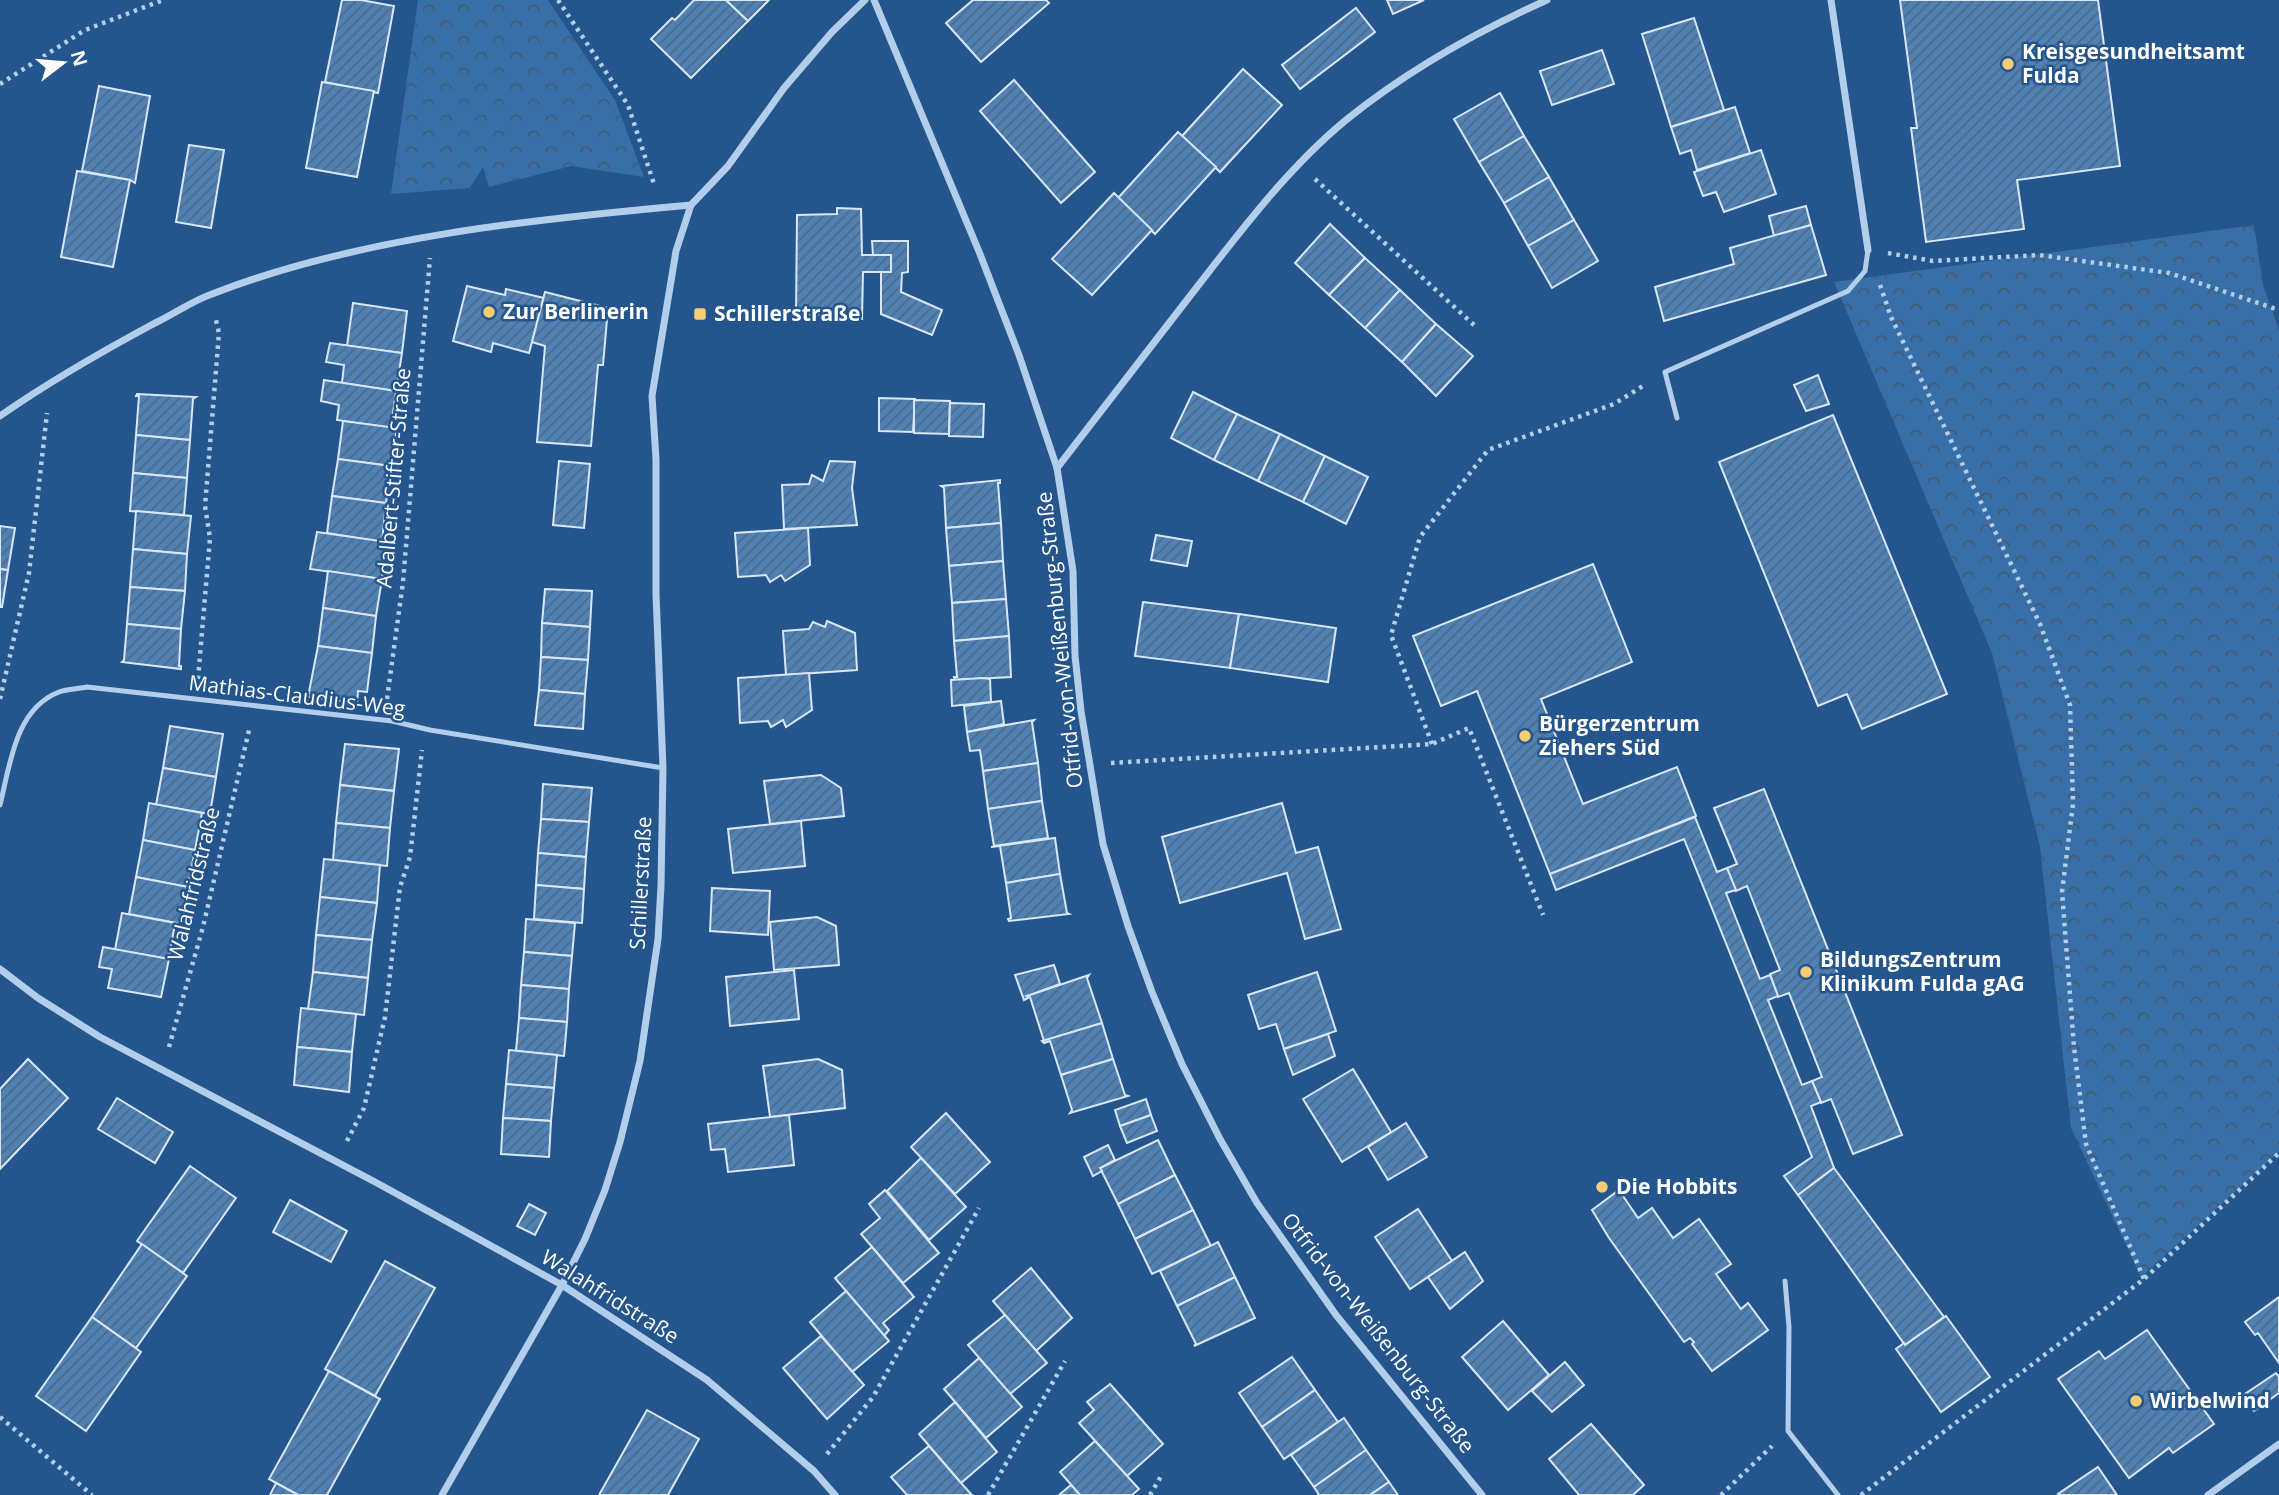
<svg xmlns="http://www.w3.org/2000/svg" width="2279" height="1495" font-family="'Open Sans',sans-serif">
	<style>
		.forest { fill: url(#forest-crowns) }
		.building { fill: url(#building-hatch); stroke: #d7e7f8; stroke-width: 2 }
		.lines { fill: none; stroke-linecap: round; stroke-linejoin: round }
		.path { stroke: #b2ceeb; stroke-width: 4.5; stroke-dasharray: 3.5 5; stroke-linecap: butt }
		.lane { stroke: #b2ceeb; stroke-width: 5 }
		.street { stroke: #b2ceeb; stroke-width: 7 }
		.poi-dot { fill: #f6cc75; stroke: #24558c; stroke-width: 2.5 }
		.labels { text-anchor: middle; stroke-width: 5; stroke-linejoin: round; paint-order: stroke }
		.poi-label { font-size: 21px; font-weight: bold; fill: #fff; stroke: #24558c; text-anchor: start }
		.street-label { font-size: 21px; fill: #fff; stroke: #24558c }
	</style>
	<defs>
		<pattern id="forest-crowns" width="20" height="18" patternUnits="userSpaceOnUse" patternTransform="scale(1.75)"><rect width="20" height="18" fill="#386fa9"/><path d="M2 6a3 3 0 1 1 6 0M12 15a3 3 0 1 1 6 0" fill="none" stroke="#445a71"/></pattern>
		<pattern id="building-hatch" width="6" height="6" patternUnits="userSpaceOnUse" patternTransform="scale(1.75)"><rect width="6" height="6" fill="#5081b5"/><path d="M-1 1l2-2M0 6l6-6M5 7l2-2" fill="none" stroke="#4e6986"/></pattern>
	</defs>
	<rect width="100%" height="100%" fill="#24558c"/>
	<g class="forest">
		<path d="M418,0H548L615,100L644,177L571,166L489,187L483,167L470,188L391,194Z"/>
		<path d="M2254,225L2263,285L2279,330V1152L2141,1277L2071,1128L2040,847L1992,653L1834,282Z"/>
	</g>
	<g class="building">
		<path d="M342,0H361L394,6L378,93L325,82Z"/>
		<path d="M694,0H726L748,21L691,78L651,39L672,18L675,20Z"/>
		<path d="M726,0H769L748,21Z"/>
		<path d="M973,0H1046L1049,3L981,62L946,23Z"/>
		<path d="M1387,0H1424L1393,14Z"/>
		<path d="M1900,0H2098L2120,166L2017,180L2024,229L1926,242L1911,128H1917Z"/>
		<path d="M1356,8L1375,32L1300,89L1282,65Z"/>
		<path d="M1694,18L1724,110L1671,127L1642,34Z"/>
		<path d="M1602,50L1614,84L1552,105L1540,71Z"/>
		<path d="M1243,69L1282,105L1220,172L1182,136Z"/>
		<path d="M1014,80L1095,172L1061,203L980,111Z"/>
		<path d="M322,82L374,91L357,177L306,168Z"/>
		<path d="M99,86L150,96L135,183L130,180L82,171Z"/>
		<path d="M1500,93L1524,136L1479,162L1454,119Z"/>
		<path d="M1735,107L1750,153L1697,170L1691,150L1680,154L1671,127Z"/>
		<path d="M1178,132L1216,167L1155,234L1118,198Z"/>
		<path d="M1524,136L1549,177L1504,203L1479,162Z"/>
		<path d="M189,145L224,150L211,228L176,222Z"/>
		<path d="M1761,150L1776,194L1724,212L1716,192L1703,196L1694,172Z"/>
		<path d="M77,171L130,180L113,267L61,257Z"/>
		<path d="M1549,177L1574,220L1528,246L1504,203Z"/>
		<path d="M1114,193L1152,230L1092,295L1052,259Z"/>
		<path d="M1806,206L1811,225L1774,236L1769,216Z"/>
		<path d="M837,208L861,209L862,255H891V272H863L862,319L838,320L837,314L796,315L797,215L837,214Z"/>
		<path d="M1574,220L1598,261L1552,288L1528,246Z"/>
		<path d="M1330,224L1365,258L1329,295L1295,263Z"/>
		<path d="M1811,225L1826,275L1664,321L1655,287L1734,264L1730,248Z"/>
		<path d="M872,241H908V272L902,273L901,292L942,310L932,335L881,314V272H891V255H873Z"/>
		<path d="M1365,258L1400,290L1365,328L1329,295Z"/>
		<path d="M467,286L505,295L506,289L544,298L529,353L493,343L491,352L453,341Z"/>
		<path d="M1400,290L1436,324L1402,362L1365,328Z"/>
		<path d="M545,292L608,308L603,365H598L591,446L537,442L545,346L532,342Z"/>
		<path d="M353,303L407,311L402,353L347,346Z"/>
		<path d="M1436,324L1473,356L1436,396L1402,362Z"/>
		<path d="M330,343L402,353L396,391L342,383L344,365L326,362Z"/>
		<path d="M1818,375L1829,404L1806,411L1794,385Z"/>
		<path d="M324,380L396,391L391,428L337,420L339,405L321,401Z"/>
		<path d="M1193,392L1237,414L1214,460L1171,438Z"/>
		<path d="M137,394L196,397L193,399L190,440L136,435L139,396H136Z"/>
		<path d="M879,398L915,399L913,432L879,431Z"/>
		<path d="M914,400L950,401L949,434L914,433Z"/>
		<path d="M950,403L984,404L983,437L949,436Z"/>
		<path d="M1237,414L1280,434L1258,481L1214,460Z"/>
		<path d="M1833,415L1947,694L1862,729L1847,694L1818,706L1719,462Z"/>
		<path d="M343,421L397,428L391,466L338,459Z"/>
		<path d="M1280,434L1325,456L1303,502L1258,481Z"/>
		<path d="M136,435L190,440L187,478L133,473Z"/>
		<path d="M1325,456L1368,477L1346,524L1303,502Z"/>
		<path d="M338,459L391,466L386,503L332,496Z"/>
		<path d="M559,461L590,464L584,528L553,525Z"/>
		<path d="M830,461L855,462L852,488L857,525L784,529L782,485L809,484L812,475L823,481Z"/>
		<path d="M133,473L187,478L184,515L130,511Z"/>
		<path d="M1000,480V483H998L1001,523L946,528L944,488L941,486Z"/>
		<path d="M332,496L386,503L382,542L327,533Z"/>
		<path d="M136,511L191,516L187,554L133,549Z"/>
		<path d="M1001,523L1003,561L949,566L946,528Z"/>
		<path d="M0,526L15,528L8,570L0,569Z"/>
		<path d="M808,528L810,565L785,581L781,575L770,582L766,575L738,577L735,533Z"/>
		<path d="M317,532L387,542L382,579L310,569Z"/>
		<path d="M1156,535L1192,541L1187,566L1151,560Z"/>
		<path d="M133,549L187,554L185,591L130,587Z"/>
		<path d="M1003,561L1006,599L952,603L949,566Z"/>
		<path d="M1593,564L1632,662L1541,699L1583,804L1677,767L1696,816L1550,874L1477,691L1441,706L1413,636Z"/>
		<path d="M0,569L8,570L2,607H0Z"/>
		<path d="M328,571L382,579L376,616L323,608Z"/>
		<path d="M130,587L185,591L181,629L127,624Z"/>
		<path d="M545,589L592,591L590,627L542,623Z"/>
		<path d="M1006,599L1009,636L954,641L952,603Z"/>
		<path d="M1143,602L1239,614L1230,668L1135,656Z"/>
		<path d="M323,608L376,616L372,653L318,646Z"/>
		<path d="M1239,614L1336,628L1328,682L1230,668Z"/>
		<path d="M827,621L855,633L857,670L786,675L783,631L809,629L813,622L825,627Z"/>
		<path d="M542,623L590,627L588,660L541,657Z"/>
		<path d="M127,624L181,629L179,666H181V669L122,662L124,660Z"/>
		<path d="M1009,636L1011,677L955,680L954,677H957L954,641Z"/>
		<path d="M318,646L372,653L367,692L358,691L357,703L308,697Z"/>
		<path d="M541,657L588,660L585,694L539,690Z"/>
		<path d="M809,673L812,710L786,727L783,720L771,727L768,721L740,723L738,678Z"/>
		<path d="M983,678L990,679L991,702L952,706L951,680Z"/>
		<path d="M539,690L585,694L583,729L535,725Z"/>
		<path d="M1001,701L1004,724L967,732L964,706Z"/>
		<path d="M1034,720L1032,722L1038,763L983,771L980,750L970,751L967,732Z"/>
		<path d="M170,726L223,734L216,777L163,768Z"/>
		<path d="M345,744L399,749L394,791L340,785Z"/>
		<path d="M1038,763L1042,801L988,809L983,771Z"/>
		<path d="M163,768L216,777L210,814L156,805Z"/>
		<path d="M821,775L841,788L844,816L770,824L764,781Z"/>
		<path d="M543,784L592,788L589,822L541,819Z"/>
		<path d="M340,785L394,791L390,828L336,823Z"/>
		<path d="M1764,789L1902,1135L1853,1154L1831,1099L1821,1103L1812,1081L1822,1077L1789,993L1778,997L1770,974L1780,970L1747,886L1736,891L1727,868L1737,864L1714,808Z"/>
		<path d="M1042,801L1048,838L994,846L988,809Z"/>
		<path d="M149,803L202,813L195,850L143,840Z"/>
		<path d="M1282,803L1296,853L1318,847L1341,929L1305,939L1287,873L1180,903L1162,837Z"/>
		<path d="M1695,817L1717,872L1727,868L1736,890L1726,893L1760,979L1770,975L1778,996L1768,1000L1802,1085L1812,1081L1821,1102L1811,1106L1834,1168L1798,1195L1784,1176L1812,1157L1684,839L1556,890L1550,874Z"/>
		<path d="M541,819L589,822L586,857L538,853Z"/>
		<path d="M801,821L805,866L733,873L728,829Z"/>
		<path d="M336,823L390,828L387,866L333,860Z"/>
		<path d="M1055,838L1060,874L1006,883L1000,846L991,847Z"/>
		<path d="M143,840L195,850L188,887L136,877Z"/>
		<path d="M538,853L586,857L584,889L536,885Z"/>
		<path d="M324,859L380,865L377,903L320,897Z"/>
		<path d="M1060,874L1067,913L1069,914L1009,921L1008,919L1011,918L1006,883Z"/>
		<path d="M136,877L188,887L182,924L129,914Z"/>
		<path d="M536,885L584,889L582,923L534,919Z"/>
		<path d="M712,888L770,891L768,935L710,931Z"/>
		<path d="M320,897L377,903L372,940L316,935Z"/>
		<path d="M122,913L175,923L169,959L115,950Z"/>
		<path d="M817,917L836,926L839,965L774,970L770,922Z"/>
		<path d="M526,919L575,923L572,956L524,952Z"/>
		<path d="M316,935L372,940L368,978L313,972Z"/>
		<path d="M103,947L169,959L161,997L108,988L112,969L99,967Z"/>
		<path d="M524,952L572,956L569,989L521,985Z"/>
		<path d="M1054,965L1060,984L1027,996L1028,998L1024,1000L1015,975Z"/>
		<path d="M794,970L799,1019L730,1026L726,977Z"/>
		<path d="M313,972L368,978L364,1015L308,1009Z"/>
		<path d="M1317,972L1336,1031L1284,1049L1276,1024L1259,1029L1248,995Z"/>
		<path d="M1089,975L1087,978L1102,1023L1044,1041L1030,997L1027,996Z"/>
		<path d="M521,985L569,989L567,1022L519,1018Z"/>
		<path d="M301,1008L356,1014L352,1052L297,1047Z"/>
		<path d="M519,1018L567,1022L564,1056L516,1051Z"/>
		<path d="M1102,1023L1113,1059L1061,1075L1050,1041L1044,1043L1042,1041Z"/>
		<path d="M1328,1034L1335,1056L1293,1075L1284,1049Z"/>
		<path d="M297,1047L352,1052L349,1092L294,1085Z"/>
		<path d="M509,1050L557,1055L554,1088L506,1084Z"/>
		<path d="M28,1059L68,1098L0,1169V1089Z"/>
		<path d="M818,1059L842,1070L845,1108L770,1117L763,1066Z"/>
		<path d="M1113,1059L1125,1095L1128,1096L1070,1113L1072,1110L1061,1075Z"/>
		<path d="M1353,1069L1391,1132L1342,1162L1303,1099Z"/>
		<path d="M506,1084L554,1088L551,1121L503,1118Z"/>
		<path d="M117,1098L173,1132L155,1163L98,1129Z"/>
		<path d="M1146,1099L1151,1115L1120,1126L1115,1110Z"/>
		<path d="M946,1113L990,1162L955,1194L911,1147Z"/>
		<path d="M789,1115L794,1165L728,1172L725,1149L711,1150L708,1124Z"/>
		<path d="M1151,1115L1157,1131L1127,1143L1120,1126Z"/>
		<path d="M503,1118L551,1121L549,1157L501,1154Z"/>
		<path d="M1406,1123L1427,1157L1388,1180L1368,1147Z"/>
		<path d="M1158,1140L1175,1175L1118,1204L1100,1168Z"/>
		<path d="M1108,1145L1115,1160L1100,1168L1102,1171L1093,1176L1084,1157Z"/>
		<path d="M921,1158L966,1207L929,1240L887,1191Z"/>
		<path d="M190,1166L236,1198L183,1273L137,1241Z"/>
		<path d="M1834,1168L1944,1317L1905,1345L1798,1195Z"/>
		<path d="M1175,1175L1193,1210L1135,1239L1118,1204Z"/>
		<path d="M885,1190L939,1253L903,1283L861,1234L880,1218L869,1204Z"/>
		<path d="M1619,1190L1638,1218L1652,1208L1673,1238L1699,1219L1731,1264L1716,1274L1741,1309L1748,1303L1768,1330L1712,1371L1692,1344L1694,1342L1690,1338L1684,1342L1609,1238L1592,1210Z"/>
		<path d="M290,1200L347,1231L331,1262L273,1232Z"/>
		<path d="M529,1204L546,1213L535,1235L517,1226Z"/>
		<path d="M1418,1209L1452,1261L1410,1289L1375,1237Z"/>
		<path d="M1193,1210L1211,1246L1152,1274L1135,1239Z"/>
		<path d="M1218,1242L1235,1277L1177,1306L1160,1271Z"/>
		<path d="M142,1244L187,1276L136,1348L92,1317Z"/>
		<path d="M872,1247L914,1297L883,1323L889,1330L884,1336L835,1278Z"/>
		<path d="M1465,1252L1483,1281L1450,1309L1428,1277Z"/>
		<path d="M385,1261L435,1288L375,1396L325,1369Z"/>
		<path d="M1031,1268L1072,1318L1036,1351L993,1301Z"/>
		<path d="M1235,1277L1255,1318L1194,1346L1196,1344L1177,1306Z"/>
		<path d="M846,1291L889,1341L852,1372L810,1322Z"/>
		<path d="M2279,1297V1363L2258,1333L2255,1335L2245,1322Z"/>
		<path d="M1005,1315L1047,1363L1010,1394L968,1345Z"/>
		<path d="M1946,1316L1990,1377L1941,1412L1896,1349L1904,1343L1905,1345Z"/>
		<path d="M92,1317L141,1352L86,1431L36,1396Z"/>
		<path d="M1503,1321L1549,1375L1508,1410L1462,1357Z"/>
		<path d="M2147,1330L2214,1424L2173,1453L2169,1448L2129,1478L2058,1379L2099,1351L2105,1359Z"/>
		<path d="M821,1336L864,1385L827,1419L783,1368Z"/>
		<path d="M1292,1357L1315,1390L1262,1427L1239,1393Z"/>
		<path d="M979,1358L1022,1407L986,1438L944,1389Z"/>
		<path d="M1565,1362L1584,1385L1552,1412L1532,1391Z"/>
		<path d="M329,1371L380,1399L327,1495H298L269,1479Z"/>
		<path d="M2276,1373L2279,1377V1393L2254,1411L2242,1396Z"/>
		<path d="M1110,1384L1163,1444L1127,1476L1079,1423L1094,1410L1087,1402Z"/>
		<path d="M1315,1390L1338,1422L1284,1459L1262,1427Z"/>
		<path d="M955,1402L997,1452L961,1483L919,1434Z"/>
		<path d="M647,1410L699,1439L668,1495H599Z"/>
		<path d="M1344,1418L1366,1450L1314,1487L1291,1455Z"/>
		<path d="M1591,1424L1644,1485L1633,1495H1579L1549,1459Z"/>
		<path d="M1095,1441L1139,1489L1132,1495H1080L1060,1472Z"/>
		<path d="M929,1446L961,1483L972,1495H907L891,1477Z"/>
		<path d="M1366,1450L1389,1482L1370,1495H1319L1314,1487Z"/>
		<path d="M2098,1467L2117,1495H2059L2058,1494Z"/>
		<path d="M1389,1482L1398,1495H1370Z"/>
		<path d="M276,1483L298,1495H270Z"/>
		<path d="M1071,1485L1080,1495H1059Z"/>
	</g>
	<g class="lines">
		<g class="path">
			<path d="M558,0L628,105L655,187"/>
			<path d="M0,84L85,30L163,0"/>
			<path d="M1315,179L1474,325"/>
			<path d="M1888,253L1933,261L2039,255L2169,273L2279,310"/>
			<path d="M1880,285L1891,317L2040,624L2070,705L2073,804L2062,892L2074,1047L2086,1144L2144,1279"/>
			<path d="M198,679L210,538L205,506L219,333L215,316"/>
			<path d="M0,699L29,573L47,413"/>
			<path d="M387,699L403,582L430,258"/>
			<path d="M1432,744L1391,635L1420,537L1488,450L1614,404L1646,384"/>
			<path d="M1111,763L1432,744L1469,728L1543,915"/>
			<path d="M169,1047L203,927L250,726"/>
			<path d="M347,1141L364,1108L385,1017L400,887L410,857L422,750"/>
			<path d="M0,1417L92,1495"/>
			<path d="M827,1454L873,1397L979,1208"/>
			<path d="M988,1495L1065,1361"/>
			<path d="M1150,1495L1163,1473"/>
			<path d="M1721,1495L1772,1446"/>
			<path d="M1861,1495L2144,1279L2279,1153"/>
		</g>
		<g class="lane">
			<path d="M1677,418L1665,372L1848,291L1865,271L1868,250"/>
			<path d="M0,805C10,765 15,709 59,692C67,689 78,689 87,687L392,721L430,730L663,768"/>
			<path d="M1785,1281L1789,1327L1788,1431L1838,1495"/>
		</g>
		<g class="street">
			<path d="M874,0L980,254L1019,355L1057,468L1073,571L1075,656L1081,711L1103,844L1128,926L1152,992L1182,1064L1220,1139L1257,1203L1336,1315L1482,1495"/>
			<path d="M1831,0L1868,250"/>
			<path d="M0,416C50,381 101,352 155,323C174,314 192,301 212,294C358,237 535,219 691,205"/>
			<path d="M1057,468C1104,407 1151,347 1197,287C1242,229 1289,167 1346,120C1407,71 1476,32 1547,0"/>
			<path d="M0,969L38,998L100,1037L377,1183L562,1285L707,1380L814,1471L835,1495"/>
			<path d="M442,1495L562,1285L585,1239L605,1190L620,1142L640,1061L658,939L661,886L663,768L656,594V459L652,396L676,251L691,205L728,166L784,88L832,32L865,0"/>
			<path d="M2208,1495L2279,1444"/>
		</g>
	</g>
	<g class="poi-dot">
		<circle cx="2008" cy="64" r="7"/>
		<circle cx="489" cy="312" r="7"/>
		<rect x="693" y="307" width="14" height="14" rx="3.5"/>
		<circle cx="1525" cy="736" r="7"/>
		<circle cx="1806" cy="972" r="7"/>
		<circle cx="1602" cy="1187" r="7"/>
		<circle cx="2136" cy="1401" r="7"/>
	</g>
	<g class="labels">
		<g class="poi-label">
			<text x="2022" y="59">Kreisgesundheitsamt<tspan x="2022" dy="24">Fulda</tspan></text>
			<text x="503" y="319">Zur Berlinerin</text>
			<text x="714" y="321">Schillerstraße</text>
			<text x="1539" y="731">Bürgerzentrum<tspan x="1539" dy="24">Ziehers Süd</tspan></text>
			<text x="1820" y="967">BildungsZentrum<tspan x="1820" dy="24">Klinikum Fulda gAG</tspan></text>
			<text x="1616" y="1194">Die Hobbits</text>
			<text x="2150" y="1408">Wirbelwind</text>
		</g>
		<g class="street-label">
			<text transform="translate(394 478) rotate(-85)" y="7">Adalbert-Stifter-Straße</text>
			<text transform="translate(1060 640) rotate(-96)" y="7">Otfrid-von-Weißenburg-Straße</text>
			<text transform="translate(297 696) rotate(7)" y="7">Mathias-Claudius-Weg</text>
			<text transform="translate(641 883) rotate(-87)" y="7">Schillerstraße</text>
			<text transform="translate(194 884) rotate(-76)" y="7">Walahfridstraße</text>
			<text transform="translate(610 1297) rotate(32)" y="7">Walahfridstraße</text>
			<text transform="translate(1378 1333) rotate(52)" y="7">Otfrid-von-Weißenburg-Straße</text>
		</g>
	</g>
	<g transform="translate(63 63) rotate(74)" stroke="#24558c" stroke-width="5" paint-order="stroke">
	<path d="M0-5L12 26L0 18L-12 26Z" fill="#ffffff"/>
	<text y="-10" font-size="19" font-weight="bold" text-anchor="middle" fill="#ffffff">N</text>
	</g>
</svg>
